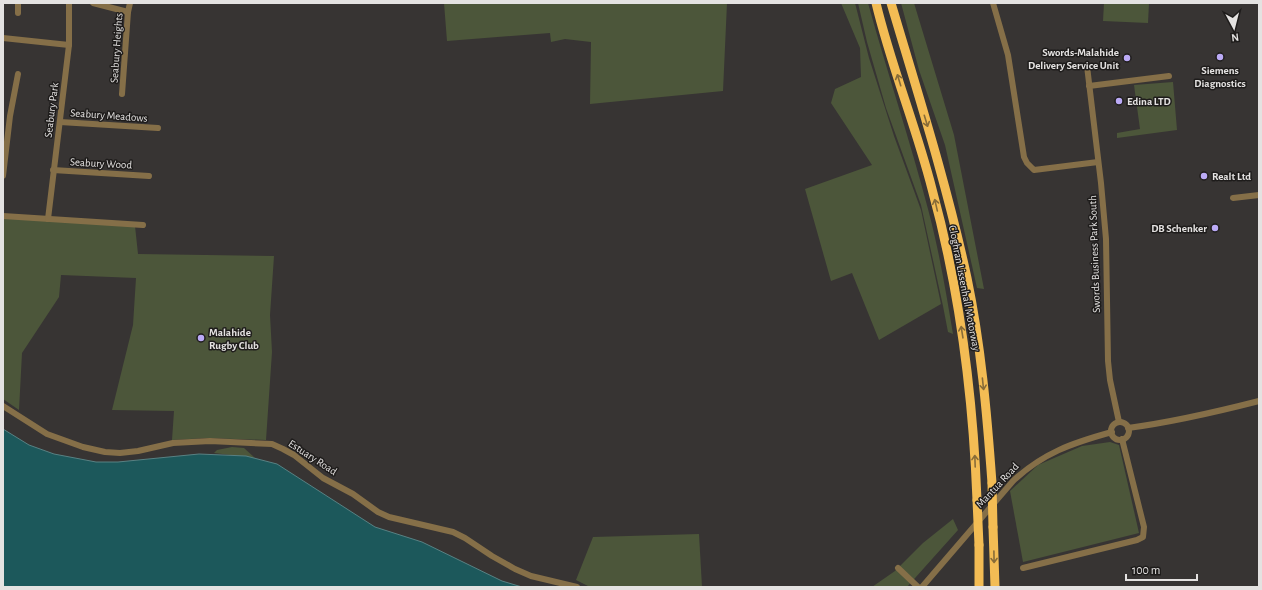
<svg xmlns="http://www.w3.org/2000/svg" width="1262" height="590" font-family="'Alegreya Sans',sans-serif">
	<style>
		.green { fill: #4c563a }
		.water { fill: #1c585b; stroke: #588183 }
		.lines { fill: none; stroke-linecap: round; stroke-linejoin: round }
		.minor { stroke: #856f48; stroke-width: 6 }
		.highway { stroke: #f3bc54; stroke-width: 9 }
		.highway-bridge { stroke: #f3bc54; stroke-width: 9 }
		.oneway { stroke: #886c38 }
		.poi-dot { fill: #bbaaf6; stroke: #1e1c1b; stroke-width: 1.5 }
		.labels { text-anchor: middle; stroke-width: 3; stroke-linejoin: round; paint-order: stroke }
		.street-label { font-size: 11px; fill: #e4e2e1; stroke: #1e1c1b }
		.poi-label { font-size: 11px; font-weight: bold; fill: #e4e2e1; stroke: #1e1c1b; text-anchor: start }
	</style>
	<rect width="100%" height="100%" fill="#373433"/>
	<g class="green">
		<path d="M444,3H727L723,91L590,104L591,42L565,39L551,42L550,33L447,41Z"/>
		<path d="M841,3H855L869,58L894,136L921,210L941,304L879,340L852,273L831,281L805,189L872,165L831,103L835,89L861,77L860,48Z"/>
		<path d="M858,3H868C887,72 910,140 928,209C939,250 946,292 953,334L948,332L943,306L921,205L886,108L867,42Z"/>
		<path d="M901,3H914L954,135L984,289L977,288L945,145L919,70Z"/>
		<path d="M1104,3H1149L1148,23L1103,21Z"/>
		<path d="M1173,82L1177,130L1117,138V133L1140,129L1134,85Z"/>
		<path d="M3,217L135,226L138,254L274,256L270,315L272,352L266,440L207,438L172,440L174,411L112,410L133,325L136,278L61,275L59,297L22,353L19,410L3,399Z"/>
		<path d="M1110,442L1119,445L1139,533L1023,562L1010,491L1038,465L1082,446Z"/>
		<path d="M232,447L244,448L255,458L214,453L217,450Z"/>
		<path d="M953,519L958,530L907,587H872L895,571L923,543Z"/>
		<path d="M699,534L702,587H590L576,580L593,537Z"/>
	</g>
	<path class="water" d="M3,429L29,445L54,454L96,462H118L199,454L246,456L277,464L375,527L422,542L502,581L522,587H3Z"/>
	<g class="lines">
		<g class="minor">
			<path d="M18,3V13"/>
			<path d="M93,3L128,12"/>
			<path d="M993,3L1008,55L1024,157L1027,163L1034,170L1098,162"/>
			<path d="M3,38L69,45"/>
			<path d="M1087,66L1101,183L1106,239L1108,361L1110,380L1119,422"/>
			<path d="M1089,86L1169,76"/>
			<path d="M122,94L128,12L130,3"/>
			<path d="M60,122L158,128"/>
			<path d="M53,170L149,176"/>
			<path d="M3,176L10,116L18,74"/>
			<path d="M1233,198L1259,195"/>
			<path d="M3,216L143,225"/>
			<path d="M48,219L69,45V3"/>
			<path d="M3,406L47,434L83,447L105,452L120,453L138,451L173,443L210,441L272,444L283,449L294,455L323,478L353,494L378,512L389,517L453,532L465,538L492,556L515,569L531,576L577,587"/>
			<circle cx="1120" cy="431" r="9"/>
			<path d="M1128,428C1173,422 1216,412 1259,401"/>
			<path d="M898,568L918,587"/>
			<path d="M1023,568L1137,540L1143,537L1144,527L1122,439"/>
			<path d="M922,587L1013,481C1043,453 1072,443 1112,432"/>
		</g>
		<g class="highway">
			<path d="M876,3C891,66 916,126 932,189C960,291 973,395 977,500"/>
			<path d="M891,3C918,94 947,185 967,278C981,345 987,414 992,483"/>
			<path d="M993,527L995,587"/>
			<path d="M979,545V587"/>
		</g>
		<g class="highway-bridge">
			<path d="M992,483L993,527"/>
			<path d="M977,500L979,545"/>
		</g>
	</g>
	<defs><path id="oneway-shaft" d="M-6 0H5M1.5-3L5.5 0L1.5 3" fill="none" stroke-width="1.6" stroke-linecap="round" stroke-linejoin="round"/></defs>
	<g class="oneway">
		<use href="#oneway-shaft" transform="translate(899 80) rotate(-107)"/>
		<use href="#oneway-shaft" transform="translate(926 121) rotate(73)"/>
		<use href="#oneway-shaft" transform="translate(936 205) rotate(-103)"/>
		<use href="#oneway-shaft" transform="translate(962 332) rotate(-99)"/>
		<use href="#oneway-shaft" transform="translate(983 384) rotate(84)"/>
		<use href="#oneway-shaft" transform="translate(975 461) rotate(-92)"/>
		<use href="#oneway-shaft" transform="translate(994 557) rotate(89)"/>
	</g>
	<g class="poi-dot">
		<circle cx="1220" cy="57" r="4"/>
		<circle cx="1127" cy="58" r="4"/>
		<circle cx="1119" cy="101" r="4"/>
		<circle cx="1204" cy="176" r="4"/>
		<circle cx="1215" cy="228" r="4"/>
		<circle cx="201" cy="338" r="4"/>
	</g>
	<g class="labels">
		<g class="street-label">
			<text transform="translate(116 48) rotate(-86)" y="4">Seabury Heights</text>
			<text transform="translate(51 110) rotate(-83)" y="4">Seabury Park</text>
			<text transform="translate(109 115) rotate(4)" y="4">Seabury Meadows</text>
			<text transform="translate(101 163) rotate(3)" y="4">Seabury Wood</text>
			<text transform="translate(1094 254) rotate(-92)" y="4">Swords Business Park South</text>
			<text transform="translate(965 288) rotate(79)" y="4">Cloghran Lissenhall Motorway</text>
			<text transform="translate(313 457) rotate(33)" y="4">Estuary Road</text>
			<text transform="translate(997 485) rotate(-47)" y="4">Mantua Road</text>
		</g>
		<g class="poi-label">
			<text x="1119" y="56" text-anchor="end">Swords-Malahide<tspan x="1119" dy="13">Delivery Service Unit</tspan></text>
			<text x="1220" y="74" text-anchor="middle">Siemens<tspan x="1220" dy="13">Diagnostics</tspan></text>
			<text x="1127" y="105">Edina LTD</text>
			<text x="1212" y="180">Realt Ltd</text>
			<text x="1207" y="232" text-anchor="end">DB Schenker</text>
			<text x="209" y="336">Malahide<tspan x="209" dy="13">Rugby Club</tspan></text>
		</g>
	</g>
	<rect width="1262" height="590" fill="none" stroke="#e4e2e1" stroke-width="8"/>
	<g transform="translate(1234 28) rotate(173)" stroke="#1e1c1b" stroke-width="3" paint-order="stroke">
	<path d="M0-3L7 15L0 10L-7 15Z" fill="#e4e2e1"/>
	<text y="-6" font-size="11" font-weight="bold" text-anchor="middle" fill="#e4e2e1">N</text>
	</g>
	<path d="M1126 574v6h71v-6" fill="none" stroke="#e4e2e1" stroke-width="2"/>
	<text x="1132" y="574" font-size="12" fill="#e4e2e1" stroke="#1e1c1b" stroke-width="3" paint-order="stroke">100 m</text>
</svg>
